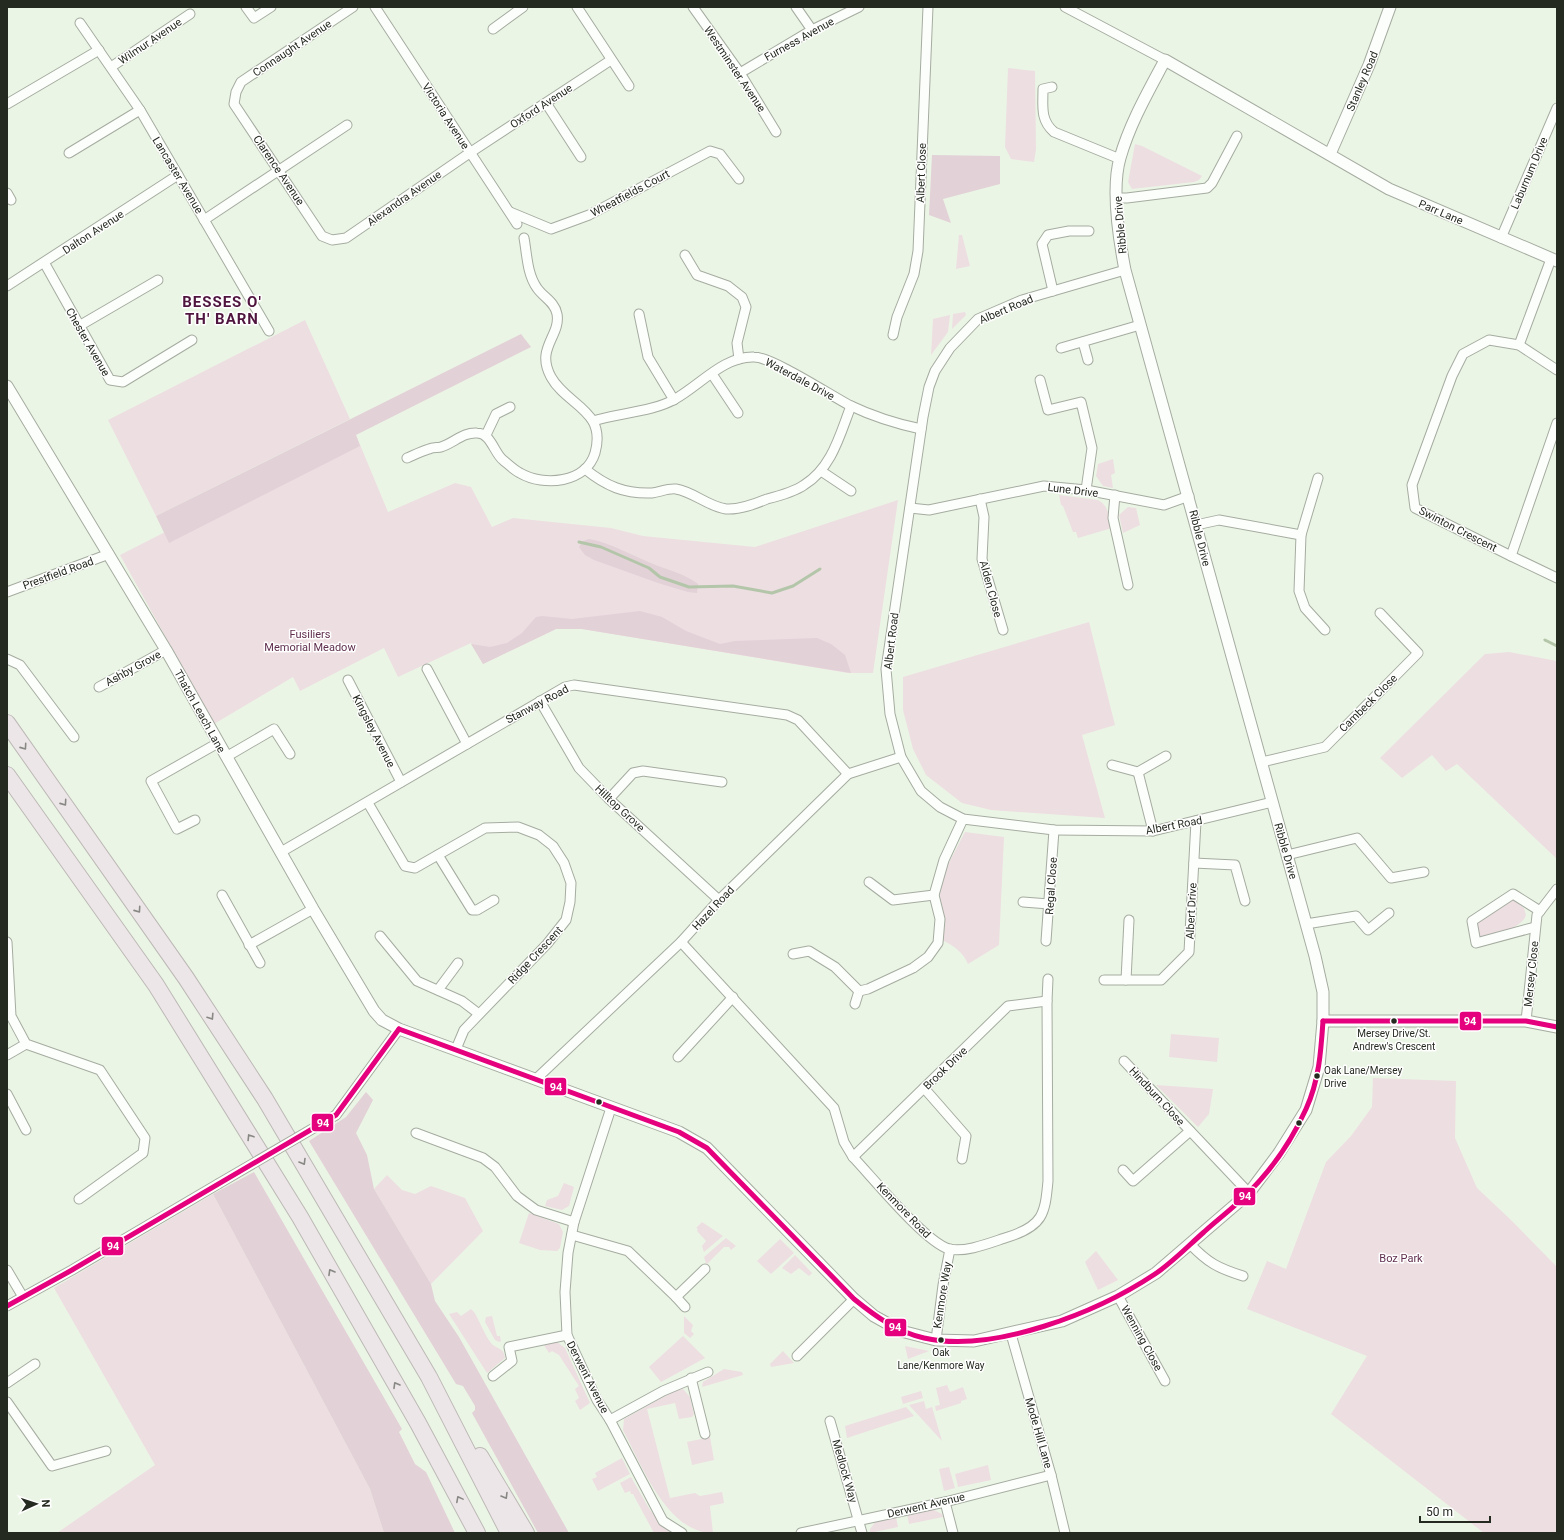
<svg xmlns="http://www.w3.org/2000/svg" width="1564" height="1540" font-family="Roboto,sans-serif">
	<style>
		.green { fill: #eddee2 }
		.forest { fill: #e2d1d7 }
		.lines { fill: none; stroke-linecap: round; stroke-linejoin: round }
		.stream { stroke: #b4c6a9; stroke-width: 3 }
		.minor-casing { stroke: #a5aca0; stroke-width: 11 }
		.tertiary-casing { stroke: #a5aca0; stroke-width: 13 }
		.motorway-casing { stroke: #bcb9b6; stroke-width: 18 }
		.minor { stroke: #fcfefb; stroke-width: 9 }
		.tertiary { stroke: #fcfefb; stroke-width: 11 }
		.motorway { stroke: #ede6e8; stroke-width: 16 }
		.minor-bridge-casing { stroke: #a5aca0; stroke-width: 11; stroke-linecap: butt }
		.minor-bridge { stroke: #fcfefb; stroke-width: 9 }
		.bus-1-casing { stroke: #fff; stroke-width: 8 }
		.bus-1 { stroke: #e5007d; stroke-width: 5 }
		.oneway { stroke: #888884 }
		.bus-dot { fill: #242a20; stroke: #fff; stroke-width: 1.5 }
		.labels { text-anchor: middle; stroke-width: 3; stroke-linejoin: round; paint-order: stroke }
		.bus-label { font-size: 10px; fill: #242a20; stroke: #fff }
		.street-label { font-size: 11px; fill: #242a20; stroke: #fff }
		.park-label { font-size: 11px; fill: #5f2e4e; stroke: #fff }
		.district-label { font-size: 15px; font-weight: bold; letter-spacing: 1px; fill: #4f153e; stroke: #fff }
		.line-badge { stroke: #fff; stroke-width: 1.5 }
		.badge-label { font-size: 11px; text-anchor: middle; font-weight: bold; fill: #fff }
	</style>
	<rect width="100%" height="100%" fill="#ebf5e5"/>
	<g class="green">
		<path d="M1008,68L1035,71L1036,149L1034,162L1011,159L1005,147Z"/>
		<path d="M1135,144L1142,146L1202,176L1199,180L1194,182L1132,189L1128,182Z"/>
		<path d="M959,235H962L970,266L956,269Z"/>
		<path d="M965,312L966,315L952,329L953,314Z"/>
		<path d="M950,315L948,332L931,355L933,319Z"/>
		<path d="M305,320L350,419L156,516L108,420Z"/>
		<path d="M356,435L388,512L455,483L471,487L492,527L513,518L611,528L643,536L755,547L898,500L873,673H848L582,629H556L483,664L471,643L398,677L384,648L300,691L293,677L214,724L120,555Z"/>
		<path d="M1113,459L1115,473L1111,475L1113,488L1103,486L1096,476L1098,464Z"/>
		<path d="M1059,495L1098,500C1109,506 1109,517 1112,528L1078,538L1076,532H1073L1063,506L1061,505Z"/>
		<path d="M1128,507L1136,508L1140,525L1123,533L1119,515Z"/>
		<path d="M1089,622L1115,725L1082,735L1105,818L991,810L962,803L926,775L913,749L903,710V677Z"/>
		<path d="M1509,652L1557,661V859L1457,764L1446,771L1432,755L1402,778L1380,758L1485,654Z"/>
		<path d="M965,832L1004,837L999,945L968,964C963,952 954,946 942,940L945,926L939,895L941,878Z"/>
		<path d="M1511,898L1524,908L1526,915C1522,928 1494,936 1481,937L1478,934L1476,923Z"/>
		<path d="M1171,1034L1219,1038L1217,1062L1169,1057Z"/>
		<path d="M1373,1078L1456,1081L1455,1138L1477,1188L1511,1220L1557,1267V1533H1484L1331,1414L1367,1356L1247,1309L1267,1261L1286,1269L1326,1162L1351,1136L1372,1107Z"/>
		<path d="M1156,1085L1213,1089L1209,1114L1198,1127Z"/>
		<path d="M387,1175L402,1190L415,1194L431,1186L465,1198L483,1231L431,1284L374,1189Z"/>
		<path d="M564,1183L574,1187L569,1206L562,1210L545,1206L547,1200L558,1196Z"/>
		<path d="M213,1194L370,1489L384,1533H57L155,1465L54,1288Z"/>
		<path d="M529,1213L559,1224L563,1232L560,1248L557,1251L540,1250L519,1243Z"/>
		<path d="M702,1222L723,1236L704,1252L702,1246L706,1241L697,1231L698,1229L696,1228Z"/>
		<path d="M726,1238L736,1246L731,1250L729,1247H724L707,1264L706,1263L704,1257Z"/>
		<path d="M780,1239L794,1253L771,1274L757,1261Z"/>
		<path d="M1096,1251L1118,1280L1098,1290L1085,1262Z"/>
		<path d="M795,1255L812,1273L809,1276L799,1268L791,1274L782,1268Z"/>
		<path d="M471,1309L474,1312C480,1321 484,1334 491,1343C496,1349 504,1347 505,1358L487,1373L449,1314L457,1312L461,1316Z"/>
		<path d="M492,1316L497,1336H500L501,1341L499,1342L495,1340L485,1322L486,1317Z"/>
		<path d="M684,1316L693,1325L691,1331L694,1334L690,1338L684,1333Z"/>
		<path d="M683,1336L705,1358L661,1382L649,1367Z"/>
		<path d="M557,1342L565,1348L590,1403L580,1410L575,1401L579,1398L575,1389L579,1386L559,1355L552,1351L549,1353L544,1345Z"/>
		<path d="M905,1346L929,1351L908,1359Z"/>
		<path d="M783,1351L794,1363L771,1367L770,1364Z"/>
		<path d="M724,1369L742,1372L743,1375L702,1387L703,1382Z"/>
		<path d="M947,1385L950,1392L963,1387L967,1399L961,1401V1403L936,1411L935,1406L940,1405L936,1388Z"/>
		<path d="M683,1389L690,1397L694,1414L692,1417L679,1419L675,1403L647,1409L670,1498L695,1493L700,1496L722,1492L724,1503L710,1506L713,1533C667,1533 641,1464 623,1430L624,1419L672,1392Z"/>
		<path d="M921,1391L923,1398L903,1404L901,1397Z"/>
		<path d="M924,1401L926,1409L932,1407L942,1441L909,1405Z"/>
		<path d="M906,1407L914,1416L847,1438L845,1426Z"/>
		<path d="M710,1437L714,1460L692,1465L687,1442Z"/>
		<path d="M622,1458L630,1474L598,1491L592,1479L597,1477L595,1473Z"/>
		<path d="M988,1465L991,1480L958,1487L955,1474Z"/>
		<path d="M949,1467L955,1488L944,1491L939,1469Z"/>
		<path d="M631,1477L650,1510L670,1533H654L633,1494H631L630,1491L625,1493L620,1483Z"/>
		<path d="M932,1509L942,1514L943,1517L909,1524L907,1514Z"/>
		<path d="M896,1517L898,1527L870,1533V1529L876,1521Z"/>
	</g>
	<g class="forest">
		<path d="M932,155L1000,156V184L943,199L951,223L929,215Z"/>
		<path d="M521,334L531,347L356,435L360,446L169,543L156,516Z"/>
		<path d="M589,539C611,543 631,555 653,564C668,570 685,574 698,584L697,593L688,592L658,583L594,560L585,555L579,547L583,541Z"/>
		<path d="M640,611L662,617L686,631L720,644L735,641L817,638L831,644L845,655L851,673L582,629H556L483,664L471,644L490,647L507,643L522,633L536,617L542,616L572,619Z"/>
		<path d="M366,1092L373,1100L356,1133L367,1155L374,1189L431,1284L435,1301L459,1337L569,1533H538L472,1413L475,1410V1406L463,1386L456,1384L309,1141L346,1117Z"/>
		<path d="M254,1172L402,1429L399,1432L415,1464L426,1472L455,1533H384L370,1489L213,1194Z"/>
	</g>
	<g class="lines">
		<g class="stream">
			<path d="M579,542L601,547L649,568L660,577L689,587L733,586L772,593L793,586L820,569"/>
			<path d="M1545,640L1557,646"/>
		</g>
		<defs>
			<g id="minor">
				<path d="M246,7L254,18L271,7"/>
				<path d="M353,7L241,82L236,92L234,104L322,236L332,240L346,238L471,152L611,60"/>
				<path d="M375,7L517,224"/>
				<path d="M577,7L629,86"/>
				<path d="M693,7L740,73L776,132"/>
				<path d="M796,7L812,30"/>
				<path d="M1065,7L1165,60"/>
				<path d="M80,23L140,110L269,331"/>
				<path d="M493,29L523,7"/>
				<path d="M111,67L190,14"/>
				<path d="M740,73L812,30L859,7"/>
				<path d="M1052,87L1043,89C1043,106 1040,120 1054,132L1120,159"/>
				<path d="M546,103L581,157"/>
				<path d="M7,104L99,50"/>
				<path d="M69,153L140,110"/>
				<path d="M7,193L11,200"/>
				<path d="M1116,198H1127L1207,188L1212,183L1237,136"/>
				<path d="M510,212L551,229L589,215L710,151L720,154L739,179"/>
				<path d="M204,220L347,125"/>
				<path d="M1501,238L1557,108"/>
				<path d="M685,255L697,275L728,286L742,297L746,307L737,343L739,359"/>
				<path d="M45,264L110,380L123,382L192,340"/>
				<path d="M1125,270L1022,300L978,319L950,348L935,371L929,387L923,417L886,669L890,714L901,757L921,791L940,807L963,819L1054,830L1153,831L1272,802"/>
				<path d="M7,286L178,175"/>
				<path d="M1053,291L1042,244L1048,235L1069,231H1089"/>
				<path d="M639,314L648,357L674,400"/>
				<path d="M79,326L158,280"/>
				<path d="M893,335L897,317L914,274L918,251L928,7"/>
				<path d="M1083,342L1088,360"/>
				<path d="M1519,345L1551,259"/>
				<path d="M1061,348L1140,325"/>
				<path d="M1557,370L1519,345L1489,340L1463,354L1452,376L1412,485L1415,508L1511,556L1557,423"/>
				<path d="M712,374L738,413"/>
				<path d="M1040,380L1048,410L1081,402L1092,448L1086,490"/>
				<path d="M593,421C618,413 653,412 675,399C700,385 724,356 754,357C772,357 830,395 849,405C872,416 897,424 921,429"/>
				<path d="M486,435L496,414L510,407"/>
				<path d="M407,458C414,455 422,451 429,449C433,447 438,448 441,447C454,443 463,432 477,433C491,433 494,453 503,460C509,465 514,470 520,473C544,487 586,483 595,453C607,410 567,406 551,377C535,348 561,336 557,314C555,302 543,297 537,288C527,274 527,254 524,238"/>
				<path d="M585,469C606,486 624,494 652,493C660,492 668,488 676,489C694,492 707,506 726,509C740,510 755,504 767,499C779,496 794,492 804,485C832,468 840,434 851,406"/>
				<path d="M821,471L851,491"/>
				<path d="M1318,478L1301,535L1299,591L1305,608L1325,630"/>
				<path d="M1115,495L1113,518L1128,585"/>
				<path d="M980,499L984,517L982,559L1003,630"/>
				<path d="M910,508L929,510L1044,486L1086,490L1164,505L1189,496"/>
				<path d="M1196,525L1219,520L1301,535"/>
				<path d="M1511,556L1557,578"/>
				<path d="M7,592L109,554"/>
				<path d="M7,659L20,665L74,737"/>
				<path d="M427,669L467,744"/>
				<path d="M348,680L401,782"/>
				<path d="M99,687L166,650"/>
				<path d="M540,701L579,768L609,799L719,900"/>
				<path d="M226,757L274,729L290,754"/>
				<path d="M1262,762L1325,747L1418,653L1380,613"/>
				<path d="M1112,765L1138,772L1166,756"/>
				<path d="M1138,772L1153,831"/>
				<path d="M609,799L633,773L643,771L722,782"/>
				<path d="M368,803L405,866L415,868L485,828L518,827L539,835L553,846L564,863L571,883L570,902L566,920L547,944L464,1030L456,1049"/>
				<path d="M195,820L177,829L151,781L218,743"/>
				<path d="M281,852L565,687L574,685L787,715L798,720L848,774"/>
				<path d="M438,855L472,910H477L494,900"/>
				<path d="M1287,855L1357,838L1391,878L1424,872"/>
				<path d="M1194,863L1235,865L1245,901"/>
				<path d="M869,882L893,900L934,895"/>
				<path d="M222,895L260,963"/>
				<path d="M1023,902L1049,904"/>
				<path d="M1306,924L1356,916L1368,930L1389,913"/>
				<path d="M1535,927L1476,943L1472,921L1513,894L1540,911"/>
				<path d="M380,936L417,981L462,1001L479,1014"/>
				<path d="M1046,941L1054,830"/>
				<path d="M7,942L11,1016L26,1044L100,1070L145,1138L143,1153L79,1199"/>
				<path d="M681,942L834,1108L844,1142L853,1157C873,1178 925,1242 949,1249C966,1253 992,1242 1008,1237C1043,1226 1045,1214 1048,1181L1047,1001L1048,979"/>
				<path d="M249,945L313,909"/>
				<path d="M793,954L809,951L835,967L859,991L868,989L913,968L928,957L938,943L940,919L934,895L944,860L963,819"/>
				<path d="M1104,980H1161L1189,952L1196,821"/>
				<path d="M1126,980L1129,920"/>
				<path d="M438,990L458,963"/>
				<path d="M855,1004L859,991"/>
				<path d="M1526,1021L1537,915L1557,889"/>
				<path d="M7,1055L26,1044"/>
				<path d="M678,1057L733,997"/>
				<path d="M1124,1061L1249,1193"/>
				<path d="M536,1079L681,942L719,900L848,774L901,757"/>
				<path d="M924,1088L966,1136L962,1159"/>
				<path d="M7,1094L26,1130"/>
				<path d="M611,1108L574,1222L568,1253L565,1292L567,1335L597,1400L610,1420L663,1521L682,1533"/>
				<path d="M336,1115L399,1029"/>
				<path d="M416,1133L483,1158L495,1167L517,1196L536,1210L574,1222"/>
				<path d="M853,1157L1008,1006L1047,1001"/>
				<path d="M1123,1170L1133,1181L1190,1131"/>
				<path d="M572,1235L628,1251L676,1297L705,1269"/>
				<path d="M1190,1244C1208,1263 1218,1268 1243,1276"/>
				<path d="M7,1270L23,1297"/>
				<path d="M1118,1296L1165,1381"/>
				<path d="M676,1297L685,1307"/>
				<path d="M7,1306L72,1270L218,1184"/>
				<path d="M1011,1334L1051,1475L1065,1533"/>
				<path d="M936,1340L943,1285L950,1249"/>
				<path d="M797,1356L854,1299"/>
				<path d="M493,1376L512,1361L509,1347L567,1335"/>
				<path d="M691,1378L705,1434"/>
				<path d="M7,1383L35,1364"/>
				<path d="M7,1402L52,1466L106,1451"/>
				<path d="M610,1420L663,1391L708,1372"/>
				<path d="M830,1421L862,1533"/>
				<path d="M945,1502L953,1533"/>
				<path d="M801,1533L945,1502L1051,1475"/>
			</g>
			<g id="tertiary">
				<path d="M1330,154L1369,65L1390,7"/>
				<path d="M7,386L166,650L313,909L374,1011L382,1020L399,1029L679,1132L707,1148L854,1299L874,1316L901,1331L936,1340L974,1341L1062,1321L1118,1296L1156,1273L1249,1193L1279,1153L1306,1110L1319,1067L1323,1021V992L1315,956L1125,270C1119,239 1111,189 1120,158C1130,123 1148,92 1165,60L1389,189L1557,261"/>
				<path d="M1323,1021H1526L1557,1027"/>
			</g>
			<g id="motorway">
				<path d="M7,723L186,978L265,1099L429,1377L509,1533"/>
				<path d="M7,775L156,985L300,1217L418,1423L477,1533"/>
				<path d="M480,1456L526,1533"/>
			</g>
		</defs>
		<use href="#minor" class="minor-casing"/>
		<use href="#tertiary" class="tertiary-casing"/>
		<use href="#motorway" class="motorway-casing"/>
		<use href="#minor" class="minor"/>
		<use href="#tertiary" class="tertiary"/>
		<use href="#motorway" class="motorway"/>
		<defs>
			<path id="minor-bridge" d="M218,1184L336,1115"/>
		</defs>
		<use href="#minor-bridge" class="minor-bridge-casing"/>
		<use href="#minor-bridge" class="minor-bridge"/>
		<defs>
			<g id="bus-1">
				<path d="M1323,1021H1526L1557,1027"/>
				<path d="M399,1029L679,1132L707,1148L854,1299C875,1316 897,1332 924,1338C993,1354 1098,1312 1155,1274C1173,1262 1188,1246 1204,1232C1217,1220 1232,1209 1245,1196C1270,1172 1292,1140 1306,1109C1319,1081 1321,1051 1323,1021"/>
				<path d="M7,1306L72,1270L336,1115L399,1029"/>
			</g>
		</defs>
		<use href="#bus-1" class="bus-1-casing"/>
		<use href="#bus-1" class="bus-1"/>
	</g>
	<defs><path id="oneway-chevron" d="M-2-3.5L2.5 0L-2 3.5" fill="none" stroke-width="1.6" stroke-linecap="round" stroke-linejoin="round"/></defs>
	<g class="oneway">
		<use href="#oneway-chevron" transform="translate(24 747) rotate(55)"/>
		<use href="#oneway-chevron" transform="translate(64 803) rotate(55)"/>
		<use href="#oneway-chevron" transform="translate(138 910) rotate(55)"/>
		<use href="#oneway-chevron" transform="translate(211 1017) rotate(57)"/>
		<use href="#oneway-chevron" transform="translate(250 1137) rotate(-122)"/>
		<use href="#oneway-chevron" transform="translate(303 1162) rotate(59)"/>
		<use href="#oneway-chevron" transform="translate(331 1272) rotate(-120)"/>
		<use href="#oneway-chevron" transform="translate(396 1385) rotate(-120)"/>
		<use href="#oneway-chevron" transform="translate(505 1496) rotate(59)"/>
		<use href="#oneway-chevron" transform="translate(459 1499) rotate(-118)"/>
	</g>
	<g class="bus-dot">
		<circle cx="1394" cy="1021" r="3.5"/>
		<circle cx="1317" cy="1076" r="3.5"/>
		<circle cx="599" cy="1102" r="3.5"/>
		<circle cx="1299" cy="1123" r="3.5"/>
		<circle cx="941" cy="1340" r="3.5"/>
	</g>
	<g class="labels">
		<g class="bus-label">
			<text x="1394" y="1037">Mersey Drive/St.<tspan x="1394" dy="13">Andrew's Crescent</tspan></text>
			<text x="1324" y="1074" text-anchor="start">Oak Lane/Mersey<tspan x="1324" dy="13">Drive</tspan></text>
			<text x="941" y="1356">Oak<tspan x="941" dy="13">Lane/Kenmore Way</tspan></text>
		</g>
		<g class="street-label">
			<text transform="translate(799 39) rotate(-29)" y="4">Furness Avenue</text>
			<text transform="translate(150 41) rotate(-34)" y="4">Wilmur Avenue</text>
			<text transform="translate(292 48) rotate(-34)" y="4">Connaught Avenue</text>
			<text transform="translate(735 69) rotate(56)" y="4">Westminster Avenue</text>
			<text transform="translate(1362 81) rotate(-67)" y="4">Stanley Road</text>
			<text transform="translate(541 106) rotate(-33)" y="4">Oxford Avenue</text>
			<text transform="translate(446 116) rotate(57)" y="4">Victoria Avenue</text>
			<text transform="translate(279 170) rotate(56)" y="4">Clarence Avenue</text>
			<text transform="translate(921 173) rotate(-88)" y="4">Albert Close</text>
			<text transform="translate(1529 173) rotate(-67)" y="4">Laburnum Drive</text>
			<text transform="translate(178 175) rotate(59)" y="4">Lancaster Avenue</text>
			<text transform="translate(630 193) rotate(-28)" y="4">Wheatfields Court</text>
			<text transform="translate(404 198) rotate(-35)" y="4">Alexandra Avenue</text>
			<text transform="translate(1441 212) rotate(23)" y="4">Parr Lane</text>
			<text transform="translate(1120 225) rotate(-95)" y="4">Ribble Drive</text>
			<text transform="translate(93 232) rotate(-33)" y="4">Dalton Avenue</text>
			<text transform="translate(1006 309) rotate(-23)" y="4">Albert Road</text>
			<text transform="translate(88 342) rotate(60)" y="4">Chester Avenue</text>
			<text transform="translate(800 379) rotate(28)" y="4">Waterdale Drive</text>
			<text transform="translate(1073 490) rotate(7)" y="4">Lune Drive</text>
			<text transform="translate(1458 529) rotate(27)" y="4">Swinton Crescent</text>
			<text transform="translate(1200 538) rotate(76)" y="4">Ribble Drive</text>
			<text transform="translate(58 573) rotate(-20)" y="4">Prestfield Road</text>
			<text transform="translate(991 589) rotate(75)" y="4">Alden Close</text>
			<text transform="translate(891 641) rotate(-83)" y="4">Albert Road</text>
			<text transform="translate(133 668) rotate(-29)" y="4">Ashby Grove</text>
			<text transform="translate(1368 703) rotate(-45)" y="4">Cambeck Close</text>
			<text transform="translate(537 704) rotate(-28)" y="4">Stanway Road</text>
			<text transform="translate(200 711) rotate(61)" y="4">Thatch Leach Lane</text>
			<text transform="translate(374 731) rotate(63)" y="4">Kingsley Avenue</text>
			<text transform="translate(620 808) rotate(43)" y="4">Hilltop Grove</text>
			<text transform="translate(1174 825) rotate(-11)" y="4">Albert Road</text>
			<text transform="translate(1286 851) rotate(74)" y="4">Ribble Drive</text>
			<text transform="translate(1051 886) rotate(-86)" y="4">Regal Close</text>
			<text transform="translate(713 908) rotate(-47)" y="4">Hazel Road</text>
			<text transform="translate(1191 911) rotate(-87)" y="4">Albert Drive</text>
			<text transform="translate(535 955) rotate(-47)" y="4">Ridge Crescent</text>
			<text transform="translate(1531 974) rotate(-84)" y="4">Mersey Close</text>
			<text transform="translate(945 1068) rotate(-44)" y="4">Brook Drive</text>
			<text transform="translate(1157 1096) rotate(47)" y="4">Hindburn Close</text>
			<text transform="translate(904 1210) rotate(46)" y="4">Kenmore Road</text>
			<text transform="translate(942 1295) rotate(-81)" y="4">Kenmore Way</text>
			<text transform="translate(1142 1338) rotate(61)" y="4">Wenning Close</text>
			<text transform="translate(588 1377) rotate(63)" y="4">Derwent Avenue</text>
			<text transform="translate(1039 1433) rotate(74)" y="4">Mode Hill Lane</text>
			<text transform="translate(845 1471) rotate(74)" y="4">Medlock Way</text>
			<text transform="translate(926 1505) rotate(-13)" y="4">Derwent Avenue</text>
		</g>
		<g class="park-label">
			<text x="310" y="638">Fusiliers<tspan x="310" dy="13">Memorial Meadow</tspan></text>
			<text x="1401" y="1262">Boz Park</text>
		</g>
		<g class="district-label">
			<text x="222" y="307">BESSES O'<tspan x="222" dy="17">TH' BARN</tspan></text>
		</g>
	</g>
	<g class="line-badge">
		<rect x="1459" y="1011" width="23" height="20" rx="4" fill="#e5007d"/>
		<rect x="544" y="1077" width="23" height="19" rx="4" fill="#e5007d"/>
		<rect x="311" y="1113" width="23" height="19" rx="4" fill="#e5007d"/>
		<rect x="1233" y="1187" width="23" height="19" rx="4" fill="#e5007d"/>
		<rect x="101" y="1236" width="23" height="20" rx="4" fill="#e5007d"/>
		<rect x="884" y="1318" width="23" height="19" rx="4" fill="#e5007d"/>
	</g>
	<g class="badge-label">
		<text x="1470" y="1025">94</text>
		<text x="556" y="1091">94</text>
		<text x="323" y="1127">94</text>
		<text x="1245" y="1200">94</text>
		<text x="113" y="1250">94</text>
		<text x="895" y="1331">94</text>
	</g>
	<rect width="1564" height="1540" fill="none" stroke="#242a20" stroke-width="16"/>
	<g transform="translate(36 1504) rotate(87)" stroke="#ffffff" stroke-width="3" paint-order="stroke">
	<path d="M0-3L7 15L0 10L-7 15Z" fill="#242a20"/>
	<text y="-6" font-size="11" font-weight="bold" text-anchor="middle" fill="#242a20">N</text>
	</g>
	<path d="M1420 1516v6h70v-6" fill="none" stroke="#242a20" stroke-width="2"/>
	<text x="1426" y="1516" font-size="12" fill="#242a20" stroke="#ffffff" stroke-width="3" paint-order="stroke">50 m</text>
</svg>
